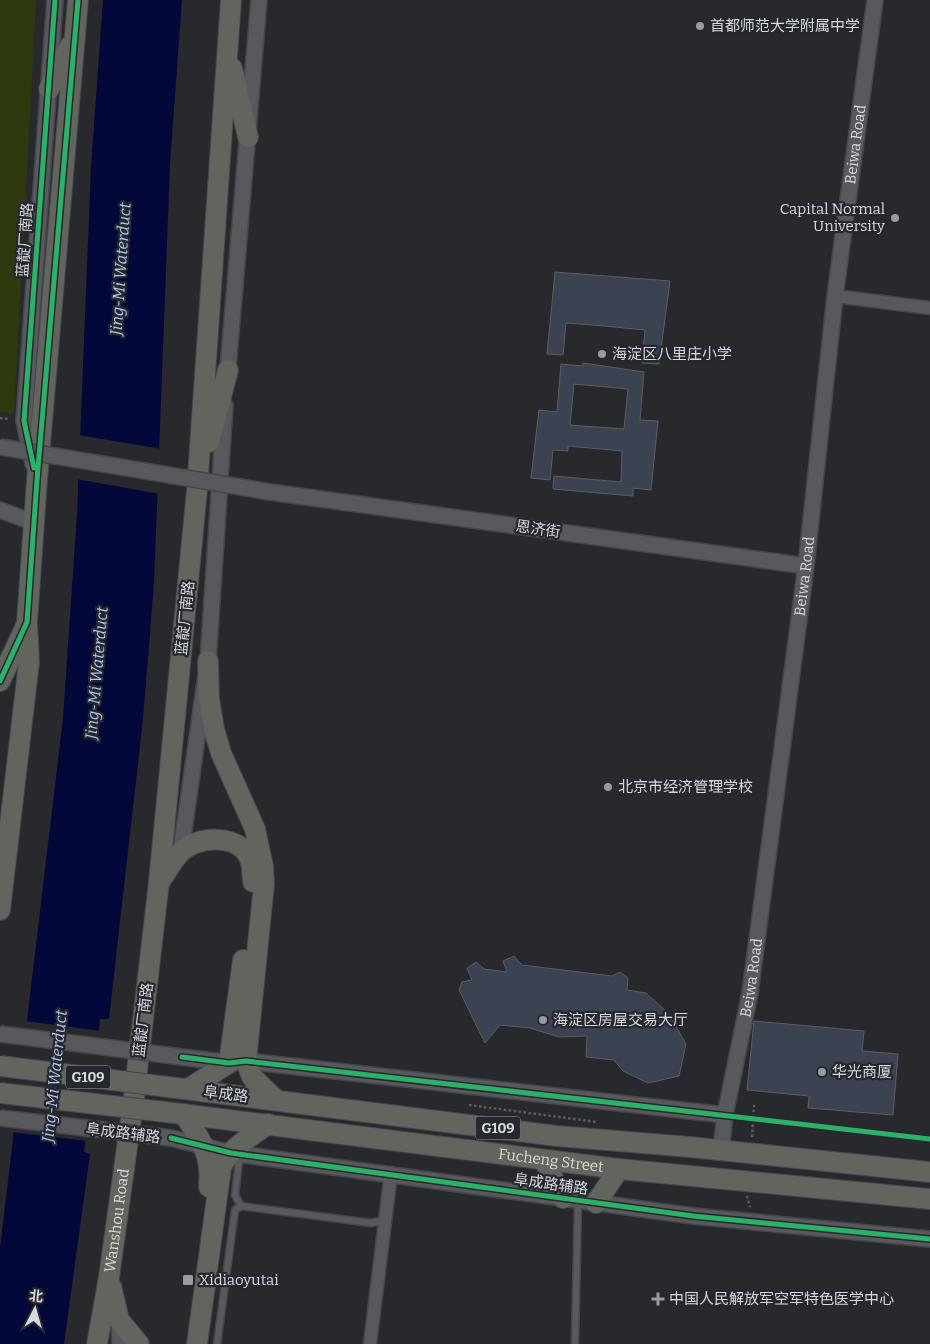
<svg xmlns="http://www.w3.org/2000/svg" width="930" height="1344" font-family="Bitter,'Noto Sans SC',serif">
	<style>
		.green { fill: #2f390e }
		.water { fill: #040739 }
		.pier { fill: #27292d }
		.building { fill: #3b4252; stroke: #5d5e62; fill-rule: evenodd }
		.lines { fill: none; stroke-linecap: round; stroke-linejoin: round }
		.service-casing { stroke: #444649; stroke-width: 9 }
		.minor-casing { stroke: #444649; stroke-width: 15 }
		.tertiary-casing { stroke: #444649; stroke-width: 18 }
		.trunk-casing { stroke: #444649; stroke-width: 22 }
		.path { stroke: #5d5f61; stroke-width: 2.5; stroke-dasharray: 2.5 2.5; stroke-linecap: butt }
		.service { stroke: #58595c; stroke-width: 6 }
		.minor { stroke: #58595c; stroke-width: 12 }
		.tertiary { stroke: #58595c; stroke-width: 15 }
		.trunk { stroke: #61655d; stroke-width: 20 }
		.tertiary-bridge-casing { stroke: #444649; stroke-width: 18; stroke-linecap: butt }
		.trunk-bridge-casing { stroke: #444649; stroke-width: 22; stroke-linecap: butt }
		.tertiary-bridge { stroke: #58595c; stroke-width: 15 }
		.trunk-bridge { stroke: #61655d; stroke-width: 20 }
		.cycleway-casing { stroke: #25282f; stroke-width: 8 }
		.cycleway { stroke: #2db169; stroke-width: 5 }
		.poi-dot { fill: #999b9f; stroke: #25282f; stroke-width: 2 }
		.labels { text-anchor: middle; stroke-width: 4.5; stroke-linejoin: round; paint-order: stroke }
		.shield { fill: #25282f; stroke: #a2a4a9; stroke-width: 1 }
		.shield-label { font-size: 14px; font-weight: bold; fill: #d7d9dd }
		.poi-label { font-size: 15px; fill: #d7d9dd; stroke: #25282f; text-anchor: start }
		.street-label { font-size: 15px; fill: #d7d9dd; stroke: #25282f }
		.water-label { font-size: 16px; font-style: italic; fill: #b5c8f2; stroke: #25282f }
	</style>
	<rect width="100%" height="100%" fill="#27292d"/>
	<path class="green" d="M0,0H36L14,414L0,412Z"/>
	<path class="water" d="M103,0H182L170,164L154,584L143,719L109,1019H100L84,1152L90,1154L64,1344H0V1248L63,718L77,514L91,167Z"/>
	<g class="pier">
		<path d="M78,435L162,449L160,494L76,479Z"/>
		<path d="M25,1021L101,1031L88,1141L11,1132Z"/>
	</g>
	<g class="building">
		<path d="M555,272L670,281L659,364L642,363L645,330L605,326L566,323L563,355L547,354Z"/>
		<path d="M583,363L644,372L640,420L658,421L651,490L633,488V496L553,489L554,476L621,482L622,451L568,446V451L553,450L550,480L531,478L539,410L557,412L561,364L583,366ZM574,384L628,389L624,429L570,425Z"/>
		<path d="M514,956L522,965L612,976L620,972L628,978L627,990L646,993L668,1013L686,1044L679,1076L648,1083L623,1071L614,1060L586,1057L587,1036L559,1037L530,1028L500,1025L485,1043L459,990L462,982L472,980L467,968L476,962L484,969L507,972L503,961Z"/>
		<path d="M754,1021L864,1031L862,1051L898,1054L893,1115L808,1108L809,1096L747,1090Z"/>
	</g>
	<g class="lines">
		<defs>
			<g id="service">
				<path d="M235,1155L239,1161L235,1195L241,1206L371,1223L381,1221L384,1217"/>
				<path d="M217,1344L235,1210L241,1206"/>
				<path d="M575,1344L578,1201"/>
			</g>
			<g id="minor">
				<path d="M835,296L930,308"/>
				<path d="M370,1344L391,1173"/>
			</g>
			<g id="tertiary">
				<path d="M227,380L259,0"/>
				<path d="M33,464L24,421L55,0"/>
				<path d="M270,492L806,566"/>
				<path d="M0,510L35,523"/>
				<path d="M181,851L208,661L225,405"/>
				<path d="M182,1057L229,1063L246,1061L725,1115"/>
				<path d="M171,1138L231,1153L693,1216L930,1239"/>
				<path id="s1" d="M721,1150L725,1115L750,993L806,566L835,296L875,0"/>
				<path d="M119,1320L120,1344"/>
			</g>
			<g id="trunk">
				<path d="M232,68L248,137"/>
				<path d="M49,89L70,46"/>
				<path d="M209,442L228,370"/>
				<path d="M208,661L209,699L214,729L221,753L255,829L263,866L264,884L246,1061L252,1077L276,1100"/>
				<path d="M0,681L26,626"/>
				<path d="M160,881C167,872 173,859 181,852C197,836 235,834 248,855C253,863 252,873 253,882"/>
				<path d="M0,910L29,662L27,622L37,480L78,0"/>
				<path d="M176,1088L557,1136L690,1147L930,1172"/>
				<path d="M188,1089L229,1063L243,960"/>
				<path id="s2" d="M174,1113L619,1169L930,1199"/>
				<path d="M184,1114C201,1140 212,1154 209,1187"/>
				<path d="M544,1160L563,1198"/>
				<path d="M596,1203L619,1169"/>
				<path d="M111,1286L119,1320L139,1344"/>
				<path id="s3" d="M97,1344L109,1277L134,1097L159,882L197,490L231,0"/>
				<path d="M197,1344L221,1168C228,1149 252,1136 268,1124"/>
			</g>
		</defs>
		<use href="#service" class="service-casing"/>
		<use href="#minor" class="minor-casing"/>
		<use href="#tertiary" class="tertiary-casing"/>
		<use href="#trunk" class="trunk-casing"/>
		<g class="path">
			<path d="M0,418L10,419"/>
			<path d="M469,1105L597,1122"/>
			<path d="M752,1137L754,1105"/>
			<path d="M747,1196L750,1207"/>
		</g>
		<use href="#service" class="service"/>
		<use href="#minor" class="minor"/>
		<use href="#tertiary" class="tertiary"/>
		<use href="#trunk" class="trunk"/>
		<defs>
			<g id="tertiary-bridge">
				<path d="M0,447L270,492"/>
				<path d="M0,1034L182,1057"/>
				<path d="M0,1118L171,1138"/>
			</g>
			<g id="trunk-bridge">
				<path d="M0,1066L176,1088"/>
				<path d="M0,1093L174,1113"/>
			</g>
		</defs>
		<use href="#tertiary-bridge" class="tertiary-bridge-casing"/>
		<use href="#trunk-bridge" class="trunk-bridge-casing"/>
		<use href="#tertiary-bridge" class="tertiary-bridge"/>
		<use href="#trunk-bridge" class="trunk-bridge"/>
		<defs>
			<g id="cycleway">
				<path d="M34,468L24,421L55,0"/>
				<path d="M0,681L27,622L37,480L78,0"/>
				<path d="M182,1057L229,1063L246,1061L930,1139"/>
				<path d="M171,1138L231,1153L693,1216L930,1239"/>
			</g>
		</defs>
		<use href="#cycleway" class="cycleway-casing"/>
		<use href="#cycleway" class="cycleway"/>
	</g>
	<g class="poi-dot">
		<circle cx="700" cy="26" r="5"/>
		<circle cx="895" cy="218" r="5"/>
		<circle cx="602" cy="354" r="5"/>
		<circle cx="608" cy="787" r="5"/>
		<circle cx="543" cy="1020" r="5"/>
		<circle cx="822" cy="1072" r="5"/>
		<rect x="182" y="1274" width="12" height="12" rx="2.5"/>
		<path d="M655.5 1291.5h5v5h5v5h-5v5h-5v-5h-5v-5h5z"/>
	</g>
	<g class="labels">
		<g class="shield">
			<rect x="65.5" y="1065.5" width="45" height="23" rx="4"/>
			<rect x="475.5" y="1116.5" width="45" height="23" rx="4"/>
		</g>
		<g class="shield-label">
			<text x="88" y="1082">G109</text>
			<text x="498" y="1133">G109</text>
		</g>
		<g class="poi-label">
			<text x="710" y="31">首都师范大学附属中学</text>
			<text x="885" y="214" text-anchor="end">Capital Normal<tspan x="885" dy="17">University</tspan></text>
			<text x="612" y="359">海淀区八里庄小学</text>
			<text x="618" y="792">北京市经济管理学校</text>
			<text x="553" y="1025">海淀区房屋交易大厅</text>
			<text x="832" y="1077">华光商厦</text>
			<text x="199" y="1285">Xidiaoyutai</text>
			<text x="669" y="1304">中国人民解放军空军特色医学中心</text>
		</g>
		<g class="street-label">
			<text dy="5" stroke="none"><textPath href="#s1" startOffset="1015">Beiwa Road</textPath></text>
			<text transform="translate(25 240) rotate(-86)" y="5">蓝靛厂南路</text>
			<text transform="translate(538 529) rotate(8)" y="5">恩济街</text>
			<text dy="5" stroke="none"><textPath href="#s1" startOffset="580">Beiwa Road</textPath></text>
			<text transform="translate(185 618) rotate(-84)" y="5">蓝靛厂南路</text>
			<text dy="5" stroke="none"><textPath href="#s1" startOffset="175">Beiwa Road</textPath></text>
			<text transform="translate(143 1020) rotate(-83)" y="5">蓝靛厂南路</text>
			<text transform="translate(226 1094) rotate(7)" y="5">阜成路</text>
			<text transform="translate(123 1133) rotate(7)" y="5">阜成路辅路</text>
			<text dy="5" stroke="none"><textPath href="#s2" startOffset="380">Fucheng Street</textPath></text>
			<text transform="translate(551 1184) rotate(8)" y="5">阜成路辅路</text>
			<text dy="5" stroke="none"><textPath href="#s3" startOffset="125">Wanshou Road</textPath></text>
		</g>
		<g class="water-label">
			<text transform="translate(120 269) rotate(-86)" y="6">Jing-Mi Waterduct</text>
			<text transform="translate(96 673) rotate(-85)" y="6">Jing-Mi Waterduct</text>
			<text transform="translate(54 1076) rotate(-84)" y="6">Jing-Mi Waterduct</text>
		</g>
	</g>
	<g transform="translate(35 1309) rotate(6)" stroke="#25282f" stroke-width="4" paint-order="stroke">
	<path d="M0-4L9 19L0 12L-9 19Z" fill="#d7d9dd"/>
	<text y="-8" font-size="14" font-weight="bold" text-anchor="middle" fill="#d7d9dd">北</text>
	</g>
</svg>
